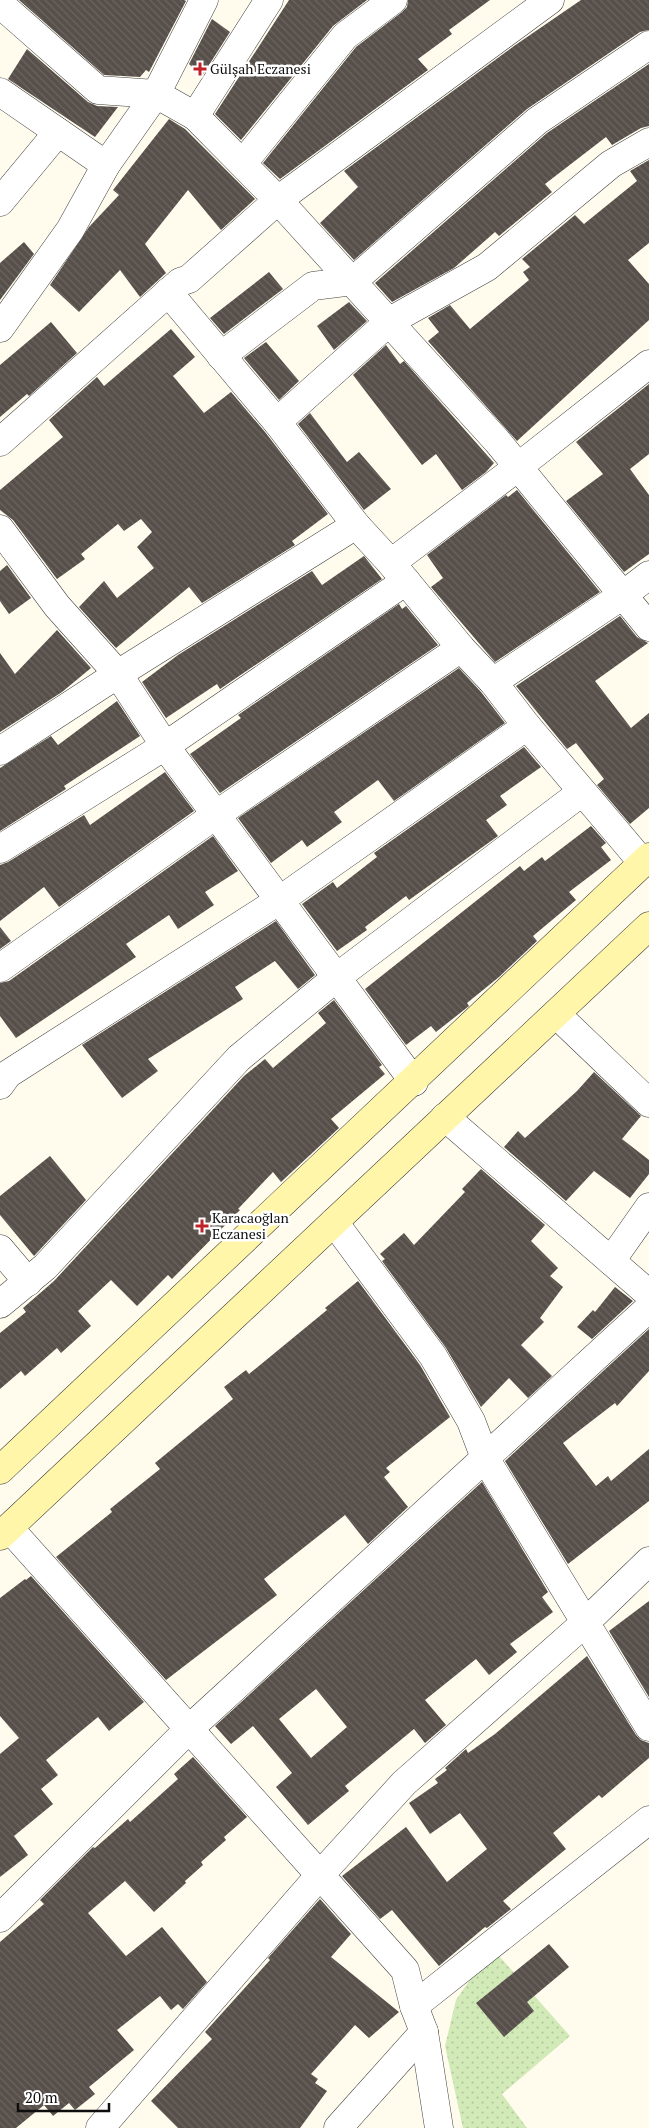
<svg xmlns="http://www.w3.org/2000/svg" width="649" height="2128" font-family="'PT Serif',serif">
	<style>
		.park { fill: url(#park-dots) }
		.building { fill: url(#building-back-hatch); fill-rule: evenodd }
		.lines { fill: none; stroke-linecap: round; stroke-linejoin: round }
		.street-casing { stroke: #414141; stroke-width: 29 }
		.secondary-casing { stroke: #303030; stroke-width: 29 }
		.street { stroke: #fff; stroke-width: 28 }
		.secondary { stroke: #fff6a9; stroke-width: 28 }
		.poi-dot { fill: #c12229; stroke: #fff; stroke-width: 2 }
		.labels { text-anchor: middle; stroke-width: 5; stroke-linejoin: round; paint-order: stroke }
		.poi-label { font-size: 14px; fill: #0e0e0e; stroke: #fff; text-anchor: start }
	</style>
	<defs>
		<pattern id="park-dots" width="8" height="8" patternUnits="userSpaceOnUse" patternTransform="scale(1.25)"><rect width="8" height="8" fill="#d2eab7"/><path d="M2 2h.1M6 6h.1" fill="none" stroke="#b3c89c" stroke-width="1.8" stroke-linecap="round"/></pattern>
		<pattern id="building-back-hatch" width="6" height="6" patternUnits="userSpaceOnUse" patternTransform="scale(1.25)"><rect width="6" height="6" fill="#574f4a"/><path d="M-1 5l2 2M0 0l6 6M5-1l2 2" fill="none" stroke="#6a6460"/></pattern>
	</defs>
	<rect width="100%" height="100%" fill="#fffcee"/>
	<path class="park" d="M492,1948L570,2036L502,2094L527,2128H463L445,2046L456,2000Z"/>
	<g class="building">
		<path d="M19,0H184L186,1L149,72L146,70L140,77L104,75Z"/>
		<path d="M289,0H367L333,26L241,140L215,114Z"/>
		<path d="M408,0H490L449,30L452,34L418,59L428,70L280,179L263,163L356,47L402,12L407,7Z"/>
		<path d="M581,0H649V30L640,32L527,109L354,260L320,223L358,187L344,171L514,46Z"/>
		<path d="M212,19L230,32L202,76L189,64Z"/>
		<path d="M27,49L88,102L97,106L118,107L95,137L8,79Z"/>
		<path d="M649,64V126L641,128L612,145L606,137L545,184L552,192L499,236L495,232L454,268L392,302L375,283L547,133Z"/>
		<path d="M169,119L185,129L255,199L221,230L188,190L145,244L166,273L140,297L120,270L79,312L50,285L89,227L119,195L113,190Z"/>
		<path d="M649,160V243L628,260L649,284V320L517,441L428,341L439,332L428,318L450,305L470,329L529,280L523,272L530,267L522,259L575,215L584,224L637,181L630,171Z"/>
		<path d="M24,242L34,254L0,300V263Z"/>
		<path d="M269,272L283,289L224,334L210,318Z"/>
		<path d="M349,302L367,321L334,350L317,326Z"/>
		<path d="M51,322L77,353L29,396L27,394L0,417V365Z"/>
		<path d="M171,329L195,357L173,376L204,413L231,392L265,432L328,514L292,541L295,545L202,603L189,587L116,648L79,607L104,581L117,598L154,568L137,547L152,532L141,519L124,531L118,524L81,554L85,559L57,579L13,520L0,510V490L63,437L49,420L97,377L104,386Z"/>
		<path d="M266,342L299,381L279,400L244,358Z"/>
		<path d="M386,345L400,364L404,361L494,463L486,472L462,490L436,454L422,465L353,375Z"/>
		<path d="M649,384V454L630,469L649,495V554L624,572L566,501L603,474L576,442Z"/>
		<path d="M310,413L347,462L359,452L391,489L364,510L298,424Z"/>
		<path d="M517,490L600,592L495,662L431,587L443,578L427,555L506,495L508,497Z"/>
		<path d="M364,556L382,579L220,689L217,684L166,718L142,682L178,655L312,571L322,585Z"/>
		<path d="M7,565L31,598L9,614L0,601V571Z"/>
		<path d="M399,604L402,609L406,606L438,645L220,793L190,754L241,718L238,715Z"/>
		<path d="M620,616L637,637L648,643L595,681L631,728L649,713V808L630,824L597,785L604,779L576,743L567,749L516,686Z"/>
		<path d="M57,630L91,668L62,692L0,732V653L15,674Z"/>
		<path d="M459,668L481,692L505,723L394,801L378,780L334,812L342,822L307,847L302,840L271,863L238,818Z"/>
		<path d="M117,701L140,736L64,786L66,789L0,831V768L51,736L58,745Z"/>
		<path d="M524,747L541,767L500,796L507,805L486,820L498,836L409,900L406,896L365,927L367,930L337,951L302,904L333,882L337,888L377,857L374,853Z"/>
		<path d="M165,772L194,811L59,907L44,887L0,921V865L8,862L84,815L90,825Z"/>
		<path d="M591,826L606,843L601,847L611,860L569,892L576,900L533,936L537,941L499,977L467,1003L469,1006L436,1032L431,1026L406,1045L365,989L520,866L524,871L542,857L545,861Z"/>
		<path d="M213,836L238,871L205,892L214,905L178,929L169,915L126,944L136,957L16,1038L0,1016V983L9,981Z"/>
		<path d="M276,921L315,975L298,989L275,961L235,987L243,999L148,1059L158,1071L122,1098L82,1045Z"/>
		<path d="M0,927L11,941L0,949Z"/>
		<path d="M334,1000L382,1065L379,1067L385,1074L331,1119L339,1128L281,1182L273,1172L238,1209L240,1210L172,1279L168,1275L137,1306L111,1280L78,1311L91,1326L61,1353L57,1348L25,1376L21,1371L0,1389V1333L26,1312L23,1308L54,1281L244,1076L265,1059L273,1068L326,1023L318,1013Z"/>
		<path d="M594,1072L641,1116L622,1139L649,1160V1174L630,1198L594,1171L566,1201L504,1147L518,1131L525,1138L577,1091Z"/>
		<path d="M50,1156L86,1200L34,1256L0,1215V1196Z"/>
		<path d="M481,1169L545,1225L531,1241L558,1268L550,1276L563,1287L540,1318L544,1322L521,1345L552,1376L528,1398L509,1378L481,1407L446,1348L382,1261L385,1259L380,1254L404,1233L414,1245L465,1192L462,1189Z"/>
		<path d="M358,1281L420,1365L450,1417L386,1468L390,1472L384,1477L408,1507L368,1544L345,1515L264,1579L277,1595L166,1680L56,1557L112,1512L110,1509L160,1469L155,1463L233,1399L224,1387L246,1370L249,1374L327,1310L325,1308Z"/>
		<path d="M615,1287L633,1301L592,1339L577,1327L593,1310L595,1312Z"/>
		<path d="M649,1329V1371L617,1406L615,1403L563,1443L596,1486L608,1476L611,1481L649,1449V1501L568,1564L505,1461Z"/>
		<path d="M482,1482L548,1592L542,1597L553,1612L510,1644L517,1652L489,1675L476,1659L425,1700L446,1725L425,1743L414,1729L345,1786L349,1791L308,1825L276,1787L292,1773L253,1726L231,1744L215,1726ZM316,1689L347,1727L311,1758L279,1719Z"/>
		<path d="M31,1576L144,1702L109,1731L98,1717L46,1760L58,1775L41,1789L53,1804L14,1836L28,1855L0,1877V1754L19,1738L0,1716V1598L25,1579L26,1580Z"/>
		<path d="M649,1601V1697L609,1631Z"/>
		<path d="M587,1656L636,1735L641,1740L649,1743V1758L602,1798L599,1795L553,1833L566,1849L503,1901L511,1909L487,1928L485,1927L439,1966L392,1910L380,1919L342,1876L406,1827L447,1882L487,1849L460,1813L430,1834L409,1803L438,1783L435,1779L447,1770L445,1768L466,1749L468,1753L495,1734Z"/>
		<path d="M193,1757L247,1817L224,1837L226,1840L201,1862L203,1865L185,1881L186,1883L154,1912L125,1881L88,1913L126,1956L162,1927L207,1982L183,2009L178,2004L171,2010L160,1996L117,2030L134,2050L89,2087L95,2094L75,2110L69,2103L53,2116L44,2105L16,2128H0V1942L44,1904L40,1900L93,1847L95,1848L128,1819L130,1822L178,1779L174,1774Z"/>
		<path d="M320,1899L351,1934L331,1957L399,2012L369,2038L355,2025L311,2074L318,2079L315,2083L327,2091L300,2128H178L151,2101L212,2039L205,2032L270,1960L268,1958Z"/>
		<path d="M549,1944L569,1967L527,2002L534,2011L504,2037L476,2003Z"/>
	</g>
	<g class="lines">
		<defs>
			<g id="street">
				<path d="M0,4L98,90L156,94L195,116L278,200L497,441L649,627"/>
				<path d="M0,92L106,165"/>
				<path d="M195,116L269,0"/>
				<path d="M243,163L345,36L393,0"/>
				<path d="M0,202L58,132"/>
				<path d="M168,292L277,422L356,525L391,563L461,648L493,682L527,726L643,863"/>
				<path d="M0,328L70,230L106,165L156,94L204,0"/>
				<path d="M221,356L313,286L353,281L537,121L649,45"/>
				<path d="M277,422L390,321L487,267L611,164L649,142"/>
				<path d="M0,442L180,282L189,279L278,200L550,0"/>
				<path d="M0,529L57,606L118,674L165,746L414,1082"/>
				<path d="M391,563L518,467L649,364"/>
				<path d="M493,682L623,595L649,575"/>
				<path d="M0,751L118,674L356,525"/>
				<path d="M0,849L165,746L406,581"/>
				<path d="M0,968L217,814L461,648"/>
				<path d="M556,1014L649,1103"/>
				<path d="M0,1085L8,1074L280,900L527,726"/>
				<path d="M445,1117L649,1294"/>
				<path d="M334,1222L433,1356L471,1421L485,1458L649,1727"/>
				<path d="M0,1249L28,1282"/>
				<path d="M611,1261L649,1207"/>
				<path d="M0,1304L45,1267L239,1058L337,977L582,792"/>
				<path d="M9,1528L405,1970L414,2006L424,2032L439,2128"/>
				<path d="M0,1918L189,1729L649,1308"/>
				<path d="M414,2006L649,1820"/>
				<path d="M100,2128L320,1875L404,1783L587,1621L649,1561"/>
				<path d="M338,2128L424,2032"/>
			</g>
			<g id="secondary">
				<path d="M0,1470L649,857"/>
				<path d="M0,1536L649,926"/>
			</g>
		</defs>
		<use href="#street" class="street-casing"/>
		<use href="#secondary" class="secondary-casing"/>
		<use href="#street" class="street"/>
		<use href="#secondary" class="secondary"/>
	</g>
	<g class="poi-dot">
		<path d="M197.5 61.5h5v5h5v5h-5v5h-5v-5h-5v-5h5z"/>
		<path d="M199.5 1218.5h5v5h5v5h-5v5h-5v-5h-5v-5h5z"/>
	</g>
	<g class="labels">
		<g class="poi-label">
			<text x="210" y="74">Gülşah Eczanesi</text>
			<text x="212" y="1223">Karacaoğlan<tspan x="212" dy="16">Eczanesi</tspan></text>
		</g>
	</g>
	<path d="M18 2103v8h91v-8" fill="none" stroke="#0e0e0e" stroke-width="2.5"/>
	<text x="25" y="2103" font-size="15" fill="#0e0e0e" stroke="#ffffff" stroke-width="4" paint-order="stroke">20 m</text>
</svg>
